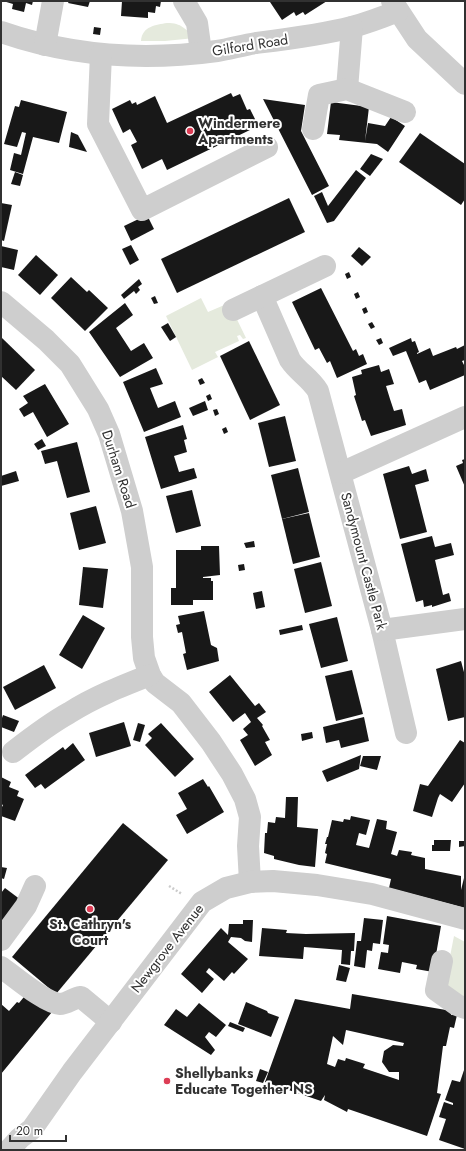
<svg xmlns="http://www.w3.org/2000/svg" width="466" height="1151" font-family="Jost,sans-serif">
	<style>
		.green { fill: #e5eadd }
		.building { fill: #181818; fill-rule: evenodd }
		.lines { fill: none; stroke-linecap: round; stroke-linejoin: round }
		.path { stroke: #cbcbcb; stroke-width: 2.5; stroke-dasharray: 2 2; stroke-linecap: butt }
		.minor { stroke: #cecece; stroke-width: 22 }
		.poi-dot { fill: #dd3d55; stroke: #fff; stroke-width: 1.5 }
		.labels { text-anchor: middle; stroke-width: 4; stroke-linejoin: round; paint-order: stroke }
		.street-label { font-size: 14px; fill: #313131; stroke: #fff }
		.poi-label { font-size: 14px; font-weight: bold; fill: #313131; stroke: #fff; text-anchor: start }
	</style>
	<rect width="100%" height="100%" fill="#fff"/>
	<g class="green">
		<path d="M167,23C182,23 185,29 195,38L165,41H141C142,26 156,25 167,23Z"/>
		<path d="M201,298L208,312L229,303L246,338L243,339L240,335L237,336L239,341L215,352L218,357L192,370L166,316Z"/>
		<path d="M454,936L465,942V1000L462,1001L445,982Z"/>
	</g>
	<g class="building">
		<path d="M3,1H33L32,5L26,3L24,12L12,9L13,4Z"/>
		<path d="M69,1H90L88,7L68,3Z"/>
		<path d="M122,1H161L160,7L156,6L155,13L148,12V18L121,16Z"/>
		<path d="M272,1H327L305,15L303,12L296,16L294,12L282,20L270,2Z"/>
		<path d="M94,27L101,28L100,35L93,34Z"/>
		<path d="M231,93L233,97L240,94L247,110L250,109L256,121L250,124L252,129L167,170L162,159L142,169L131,145L137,142L130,129L123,133L112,109L130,100L132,104L136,102L137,105L155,96L167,123Z"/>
		<path d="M263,99L305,105L301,131L329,186L312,195Z"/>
		<path d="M21,100L67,112L59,143L33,137L23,174L10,170L14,153L21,155L26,133L22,132L17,147L4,144L15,106L19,107Z"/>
		<path d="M331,102L369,107L365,141L368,123L385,126L391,117L405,126L388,152L377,144L339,140L340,135L327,134Z"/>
		<path d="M71,132L78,135L87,152L69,147Z"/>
		<path d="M420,133L465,164V199L461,205L399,162Z"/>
		<path d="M371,154L383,159L370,176L360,169Z"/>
		<path d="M356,170L366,178L334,221L327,223L314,196L322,192L328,206Z"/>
		<path d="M15,172L23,175L20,186L11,184Z"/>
		<path d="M289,198L305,232L177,293L161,259Z"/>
		<path d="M1,203L12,205L4,241L1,240Z"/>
		<path d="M147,215L154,229L131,241L124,226Z"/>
		<path d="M131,245L139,260L130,265L122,249Z"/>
		<path d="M1,246L18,250L14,270L1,267L2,262H1Z"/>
		<path d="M359,247L371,257L362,266L351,256Z"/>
		<path d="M36,255L58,275L40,295L18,275Z"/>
		<path d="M349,272L351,277L347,279L345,274Z"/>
		<path d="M71,277L87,292L89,290L108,308L85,331L51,298Z"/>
		<path d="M139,279L142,284L138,287L140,290L136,294L134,291L124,299L121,295Z"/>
		<path d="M321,288L353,351L356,349L359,356L363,354L367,364L337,378L330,361L327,363L319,348L315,350L292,302Z"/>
		<path d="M358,292L360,297L356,299L354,294Z"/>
		<path d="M155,296L158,303L154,304L151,298Z"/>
		<path d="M125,303L133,315L116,328L131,351L144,343L153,358L120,377L89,332Z"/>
		<path d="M366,307L368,312L364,314L362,309Z"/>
		<path d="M372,322L375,327L371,329L368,324Z"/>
		<path d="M168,323L176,337L170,341L161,327Z"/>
		<path d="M1,337L35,370L16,390L1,376Z"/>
		<path d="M381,338L383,343L379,345L376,340Z"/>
		<path d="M411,338L412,342L415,341L419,352L417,353V354L430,348L433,356L456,347L457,349L465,345V360L462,361L465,367V375L430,390L426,380L419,383L406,351L393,356L389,348Z"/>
		<path d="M249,341L280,405L250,420L220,356Z"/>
		<path d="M379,365L381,372L389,369L394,384L386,386L390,399L394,411L402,409L406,425L371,436L365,420L362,421L354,396L356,395L352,377L362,374L361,370Z"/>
		<path d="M156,368L163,384L150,388L158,408L175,401L181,417L144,432L123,382Z"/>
		<path d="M202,378L205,383L200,385L198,380Z"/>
		<path d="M45,384L69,424L47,437L33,412L24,417L19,409L28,403L23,396Z"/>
		<path d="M210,394L212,399L208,401L206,396Z"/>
		<path d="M205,401L208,410L193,416L189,408Z"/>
		<path d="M217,409L219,414L215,416L213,410Z"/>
		<path d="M285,416L296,461L269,467L258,423Z"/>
		<path d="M183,425L187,439L184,440L187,452L174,456L179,472L194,468L197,478L161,489L145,437Z"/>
		<path d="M226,427L228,432L224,434L222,429Z"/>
		<path d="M42,439L46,446L38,450L34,444Z"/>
		<path d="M77,442L90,492L67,498L57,461L45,464L41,451Z"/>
		<path d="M465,459V487L456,466L463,463L462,460Z"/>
		<path d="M409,466L412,474L426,469L429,481L415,485L427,532L400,539L383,474Z"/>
		<path d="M298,468L309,512L282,519L271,475Z"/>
		<path d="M16,471L19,481L1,486V476Z"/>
		<path d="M192,490L201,526L176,533L166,496Z"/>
		<path d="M96,506L106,543L79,550L70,513Z"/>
		<path d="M309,513L320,557L293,564L282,519Z"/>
		<path d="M432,536L435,547L451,543L454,555L435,560L443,595L449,593L451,601L432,607V605L424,607L423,600L416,602L401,544Z"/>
		<path d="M254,541L255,547L246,548L244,543Z"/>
		<path d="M201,546H219L220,575L203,577V578H211V581H213V600H193V605H171V588H176V550H201Z"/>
		<path d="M321,562L332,606L305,613L294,569Z"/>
		<path d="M244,564L245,570L239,571L238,565Z"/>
		<path d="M83,567L108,569L103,608L79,605Z"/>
		<path d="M262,591L265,607L256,609L253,593Z"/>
		<path d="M204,611L211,645L217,648L219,661L187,670L183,654L186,653L182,632L178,633L176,625L180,624L178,616Z"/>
		<path d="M83,615L105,628L82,669L59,655Z"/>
		<path d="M337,617L348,661L321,668L309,624Z"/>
		<path d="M302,625L303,630L280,635L279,630Z"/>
		<path d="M461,661L465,676V717L448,721L436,669Z"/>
		<path d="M44,665L56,688L15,710L3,687Z"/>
		<path d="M352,670L363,714L336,721L325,676Z"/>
		<path d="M230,675L255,706L259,703L266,712L257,718L263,725L262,726L270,740L265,742L272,755L255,766L240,740L248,735L243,729L251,722L245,713L233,722L209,692Z"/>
		<path d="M3,715L19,721L14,732L1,727V721Z"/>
		<path d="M364,717L369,741L341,748L339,740L326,743L323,727Z"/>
		<path d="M124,722L131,746L96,757L89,733Z"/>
		<path d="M138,723L145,725L140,742L133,740Z"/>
		<path d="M161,723L194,759L175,777L145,745L152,738L148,734Z"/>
		<path d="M312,732L313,738L302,741L301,734Z"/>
		<path d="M460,740L465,743V783L452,802L440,794L438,798L432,817L413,811L420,784L428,786Z"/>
		<path d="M73,743L85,760L45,789L41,784L35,788L25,775L63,747L65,750Z"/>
		<path d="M361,755L359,769L327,782L322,771Z"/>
		<path d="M363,756H381L377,770L360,766Z"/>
		<path d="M1,777L11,782L9,787L19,791L17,796L24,799L15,821L1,816V809L3,805L1,804Z"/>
		<path d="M203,779L208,787L209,786L224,812L187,834L176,815L187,809L178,793Z"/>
		<path d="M286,797H298L297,827L318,829L315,867L299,865L274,859V856L264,853L265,833H267L268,822L275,823L276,817L285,818Z"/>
		<path d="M351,816L370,820L366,835L359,833L356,845L369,848L377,819L387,821L386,829L397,832L391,854L397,856L399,850L412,852L411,855L425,858V869L461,876V890L465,874V908L389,888L391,879L325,863L327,854L325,853L327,844H325L327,837H328L332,820L343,822L344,819L350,820Z"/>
		<path d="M123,823L168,860L56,994L12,957Z"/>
		<path d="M434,840H451L450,851H432V845H434Z"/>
		<path d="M459,841H465V846L459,847Z"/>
		<path d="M1,867L7,868L4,879L1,878Z"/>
		<path d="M5,888L21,900L1,927V893Z"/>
		<path d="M387,916L441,926L433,972L416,969L417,965L402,962L400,973L378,969L381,952L388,953L389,945L383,944Z"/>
		<path d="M364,918L383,920L380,944L373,943L372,951L367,950L365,968L354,966L357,941H361Z"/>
		<path d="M243,920H253L252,942L245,941L241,938L231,937L228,942L248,959L234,974L232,972L224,981L209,968L206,972L214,979L202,993L181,974L221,928L228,935L229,924H243Z"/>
		<path d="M262,928L287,930L286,933L306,934L355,933L354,951H351L350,965L341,964L342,950L304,947L303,959L259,956Z"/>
		<path d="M339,965L350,968L346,982L336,980Z"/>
		<path d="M28,992L52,1012L1,1074V1004L9,1011L17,1002L19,1003Z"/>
		<path d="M352,994L452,1011L451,1015H457L454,1028L450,1027L446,1046H443L437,1093L441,1094L427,1136L348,1109L347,1112L324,1100L325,1095L321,1101L265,1082L295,999L350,1009ZM346,1030L404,1043L403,1046L393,1045L384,1051L382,1062L389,1072H399V1080L363,1068L365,1064L346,1058L345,1061L338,1059L335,1067L327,1064L333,1036L343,1045Z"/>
		<path d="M246,1002L267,1011L268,1013L279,1017L271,1037L238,1024Z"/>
		<path d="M199,1003L226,1025L216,1037L209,1032L205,1037L215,1050L211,1055L164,1025L176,1009L187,1017Z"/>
		<path d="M230,1022L245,1028L243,1032L228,1026Z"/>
		<path d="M465,1067V1149L439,1140L446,1119L439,1117L444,1102L453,1105V1103L445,1100L452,1080L460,1082Z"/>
		<path d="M260,1069L268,1072L263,1083L256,1081Z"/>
	</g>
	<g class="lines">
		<path class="path" d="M169,886L182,894"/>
		<g class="minor">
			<path d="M184,1L197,23L201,52"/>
			<path d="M392,1L417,39L465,84"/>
			<path d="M1,32C70,56 145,61 217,51C230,49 243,45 256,43C288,39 321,35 352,27C367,23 383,17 398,11"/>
			<path d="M45,45L53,1"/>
			<path d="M101,54L98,124L142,210L267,147"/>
			<path d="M347,89L352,27"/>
			<path d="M313,129L319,95L347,89L405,112"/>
			<path d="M262,296L290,360C298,372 310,378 318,391L382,630L406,733"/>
			<path d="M1,302L46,340L70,364L98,409L109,434L132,511L142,567V637L144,658L150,675L155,683L181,703L211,742L232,774L245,799L250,817L248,846L250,882"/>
			<path d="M233,310L325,266"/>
			<path d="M341,473L465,417"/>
			<path d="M382,630L465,619"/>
			<path d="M13,752C31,738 49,724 69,713C94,697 122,686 150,675"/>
			<path d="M1,940L26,906L35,886"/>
			<path d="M442,961L436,990L457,1005L465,1008"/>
			<path d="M1,967C14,976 45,1003 60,1004C67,1004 73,998 81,997L111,1022"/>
			<path d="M9,1150L20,1138L32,1129L72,1072L202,902L226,888L250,882L273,881L317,885L372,894L465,919"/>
		</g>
	</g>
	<g class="poi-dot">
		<circle cx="190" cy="131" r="4"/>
		<circle cx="90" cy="909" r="4"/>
		<circle cx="167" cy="1081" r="4"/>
	</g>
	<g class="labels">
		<g class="street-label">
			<text transform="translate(250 45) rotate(-9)" y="5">Gilford Road</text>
			<text transform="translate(119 469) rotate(72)" y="5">Durham Road</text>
			<text transform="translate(364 561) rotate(75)" y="5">Sandymount Castle Park</text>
			<text transform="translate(167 948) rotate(-52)" y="5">Newgrove Avenue</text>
		</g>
		<g class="poi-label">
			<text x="198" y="128">Windermere<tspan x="198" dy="16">Apartments</tspan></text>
			<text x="90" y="929" text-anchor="middle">St. Cathryn's<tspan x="90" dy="16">Court</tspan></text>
			<text x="175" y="1078">Shellybanks<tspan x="175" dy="16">Educate Together NS</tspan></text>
		</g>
	</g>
	<rect width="466" height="1151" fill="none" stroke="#313131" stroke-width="4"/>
	<path d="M10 1135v6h56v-6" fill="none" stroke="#313131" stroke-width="2"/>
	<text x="16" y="1135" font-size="12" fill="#313131" stroke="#ffffff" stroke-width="3" paint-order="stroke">20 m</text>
</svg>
